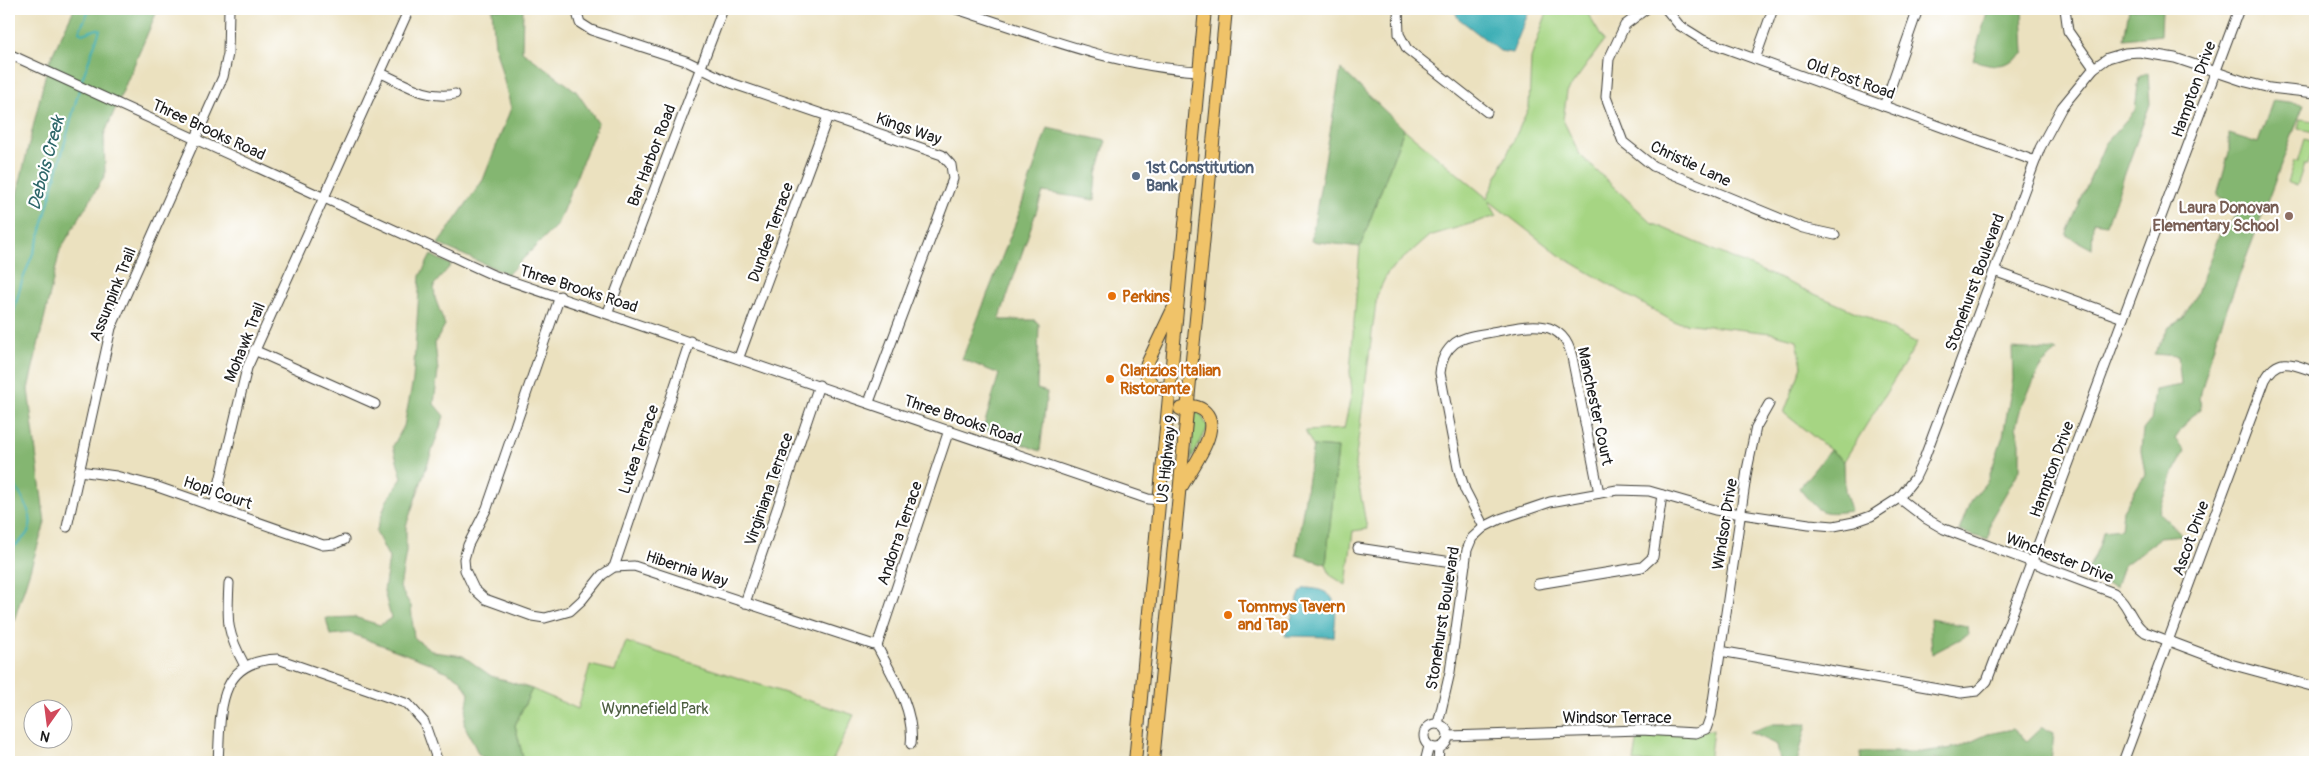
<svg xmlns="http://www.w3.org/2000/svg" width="2324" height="771" font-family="Pangolin,sans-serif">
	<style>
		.green { fill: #a6d583; stroke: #617850 }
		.forest { fill: #84b671; stroke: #506946 }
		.water { fill: #3eafb6; stroke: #2d6669 }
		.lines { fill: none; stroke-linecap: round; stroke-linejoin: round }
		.stream { stroke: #3eafb6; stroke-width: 2 }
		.minor-casing { stroke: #3b3a34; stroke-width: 11 }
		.highway-casing { stroke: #3b3a34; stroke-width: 14 }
		.minor { stroke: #fff; stroke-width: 9 }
		.highway { stroke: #f0c369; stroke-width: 12 }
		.service-dot { fill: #5c6f8a; stroke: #fff; stroke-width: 2 }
		.education-dot { fill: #8d6e63; stroke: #fff; stroke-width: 2 }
		.food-dot { fill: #e8710a; stroke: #fff; stroke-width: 2 }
		.labels { text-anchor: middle; stroke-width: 4.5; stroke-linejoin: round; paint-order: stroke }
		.street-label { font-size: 16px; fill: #1c1c1c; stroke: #fff }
		.service-label { font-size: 16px; font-weight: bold; fill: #4e5e75; stroke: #fff; text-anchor: start }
		.education-label { font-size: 16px; font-weight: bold; fill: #785e54; stroke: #fff; text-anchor: end }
		.food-label { font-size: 16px; font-weight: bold; fill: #c56008; stroke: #fff; text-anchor: start }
		.park-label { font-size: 16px; fill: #4c5d40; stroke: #fff }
		.water-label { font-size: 18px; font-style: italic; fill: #2d6669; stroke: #fff }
	</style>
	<rect width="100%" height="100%" fill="#fff"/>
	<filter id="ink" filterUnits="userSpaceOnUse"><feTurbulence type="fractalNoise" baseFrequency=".02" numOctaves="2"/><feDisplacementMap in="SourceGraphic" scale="10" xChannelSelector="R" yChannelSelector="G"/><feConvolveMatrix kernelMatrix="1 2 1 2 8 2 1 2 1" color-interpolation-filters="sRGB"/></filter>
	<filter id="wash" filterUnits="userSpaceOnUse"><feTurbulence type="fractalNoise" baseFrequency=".0096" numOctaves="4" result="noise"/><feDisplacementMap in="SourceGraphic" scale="20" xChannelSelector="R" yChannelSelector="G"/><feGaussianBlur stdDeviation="1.12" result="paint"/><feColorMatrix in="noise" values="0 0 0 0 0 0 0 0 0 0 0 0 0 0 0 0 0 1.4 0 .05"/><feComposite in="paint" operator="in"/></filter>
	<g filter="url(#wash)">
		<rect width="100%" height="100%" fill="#ebe1bf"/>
		<g class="green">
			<path d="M1548,9H1585L1604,41L1567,92L1563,120L1580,155L1652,223L1867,317L1917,343L1844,461L1784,413L1802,366L1797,340L1771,333L1674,322L1559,255L1488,200L1497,216L1429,236L1388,272L1377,295L1355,464L1367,529L1353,531L1346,585L1330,575L1326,564L1338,448L1313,446L1305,431L1344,429L1352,391L1350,372L1360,247L1404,129L1487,198L1529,107L1531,58Z"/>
			<path d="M2300,119L2315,121V132L2298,129Z"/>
			<path d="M2305,139L2314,142L2307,165H2304L2297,186L2287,182L2294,161L2298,162Z"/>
			<path d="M1194,413H1200L1208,427L1191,460Z"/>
			<path d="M626,642L854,715L832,762H524L515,725L532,689L578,709L590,665L615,671Z"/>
			<path d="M1639,730H1713L1709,762H1634Z"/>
		</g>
		<g class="forest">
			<path d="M74,9H158L104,135L105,175L60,250L28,389L45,523L10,633L9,650V228L48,64Z"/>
			<path d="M492,9H523L522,51L576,91L598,123L557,225L508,274L438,244L483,180L511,108L495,46Z"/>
			<path d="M1988,9H2022L2024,53C2004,68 1997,67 1973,60Z"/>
			<path d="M2129,9H2162L2161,35L2124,39Z"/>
			<path d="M1341,69L1404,129L1360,247L1311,241Z"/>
			<path d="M2148,72L2150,104L2107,224L2093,222L2092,249L2066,235L2105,144L2135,110L2139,77Z"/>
			<path d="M2273,100L2304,104L2216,338L2200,396L2201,409L2190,417L2175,439L2185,451L2173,473L2159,513L2183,535L2159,537L2154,543L2123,566L2116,587L2085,578C2091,559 2100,550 2103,531L2121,529L2123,510L2145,474L2141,450L2143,430L2151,420L2155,390L2181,385L2178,356L2154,354L2169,327L2182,319L2195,298L2223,225H2229L2242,207L2217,196L2229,152V134L2258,143Z"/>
			<path d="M1047,128L1106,141L1097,172L1095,200L1043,192L999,320H1035L1039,324L1037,389L1047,392L1040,451L983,429L999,374L962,359L1017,219Z"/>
			<path d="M431,255L451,265L434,285L435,298L445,325L435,343L438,371L434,404L444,416L406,526V551L400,588L411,606L414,638L434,652L463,656L491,676L532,689L515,725L524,762H491L479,755L464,724L469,693L459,678L429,663L350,633L330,635L326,618L354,617L380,625L391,618L384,591L389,558L376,532L386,502L402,478L393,446L404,426L413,380L420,276Z"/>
			<path d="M2012,348L2057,351L2042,365L2021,407L2016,426L2020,443V469L1991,519L1988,540L1959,531L1970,502L1988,480L2003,436L2013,379Z"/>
			<path d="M1313,446L1338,448L1326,564L1296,555Z"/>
			<path d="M1830,450L1844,461L1845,491L1851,511C1819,515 1819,513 1799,488Z"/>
			<path d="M1930,619L1967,626L1968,635L1932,654Z"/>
			<path d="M1773,724H1807L1797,762L1780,760L1777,745L1749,732Z"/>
			<path d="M2042,727L2054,733L2051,762L1934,760L1920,762H1861L1860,752H1921L1959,747L1988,734L2013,729L2027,741Z"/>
		</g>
		<g class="water">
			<path d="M1454,9H1530L1512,53L1500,51L1458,18Z"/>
			<path d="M1307,588C1342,590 1336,610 1334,637L1285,636L1300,593L1303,589Z"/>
		</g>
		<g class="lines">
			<g class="stream">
				<path d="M81,82L100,30L97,29L82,34L79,31L90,9"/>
				<path d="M9,330L21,284L39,238L79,90"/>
				<path d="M9,475C16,489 38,516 28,532C24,539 15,546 9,551"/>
			</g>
		</g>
	</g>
	<g filter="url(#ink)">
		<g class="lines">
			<defs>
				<g id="minor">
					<path d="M576,9L580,23L591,30L686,61L731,83L942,155L951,165L953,179L869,402"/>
					<path d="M956,9C1035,34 1115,67 1199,71"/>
					<path d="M1398,9L1399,34L1407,49L1487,112"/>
					<path d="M1646,9L1625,25L1609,59L1606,97L1623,142L1653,166L1803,228L1835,235"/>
					<path d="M1666,9L1679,25L1703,40L2035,161"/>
					<path d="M2065,9L2068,31L2094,68"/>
					<path d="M9,54L493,275L1148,499L1160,500"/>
					<path d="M1755,59L1773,9"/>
					<path d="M381,73C405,84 428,100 455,94"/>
					<path d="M1884,106L1918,9"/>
					<path d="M1994,271L2123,318"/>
					<path d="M560,296L487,508L468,545L464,559L465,570L474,589L485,599L532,616L545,618L570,611L582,600L602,575L614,567L634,566L877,646C892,675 915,710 911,744"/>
					<path d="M608,312L723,9"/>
					<path d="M254,350L375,404"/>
					<path d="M739,357L828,116"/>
					<path d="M79,471L116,476L155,486L323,545L335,544L344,540"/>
					<path d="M1899,498L1925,518L1944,529L2114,593C2129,603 2130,622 2145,632L2230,664L2315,687"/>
					<path d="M214,506L247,368L409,9"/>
					<path d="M67,527L111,328L223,77L228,54L229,9"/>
					<path d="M1484,527L1465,490L1458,468L1440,373C1441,361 1446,350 1455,343C1466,335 1480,335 1492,332C1524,326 1562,314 1572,357L1599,493"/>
					<path d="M1358,548L1465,564"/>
					<path d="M614,567L690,341"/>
					<path d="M229,583C227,622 226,631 245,666"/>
					<path d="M1538,584L1642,567L1653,557L1662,495"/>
					<path d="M745,603L819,385"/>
					<path d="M877,646L949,430"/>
					<path d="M1720,651L1961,693L1977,691L1987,681L2239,9"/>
					<circle cx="1436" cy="736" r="12"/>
					<path d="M1438,724L1450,672L1467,550L1472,538L1484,527L1500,519L1550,502L1617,490L1649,491L1715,510L1809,524L1834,526L1854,522L1871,516L1899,498L1915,478L1924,459L2040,148L2062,107L2094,68L2108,58L2125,53L2139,52L2175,58L2246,82L2270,88L2315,93"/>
					<path d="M1448,736L1641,730L1696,733L1706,729L1711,715L1747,470L1756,427L1769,404"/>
					<path d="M218,762C221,715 215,660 278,659L408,704L424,722L438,762"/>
					<path d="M1425,762L1429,746"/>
					<path d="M1438,762L1439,748"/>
					<path d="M2123,762L2265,380C2278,355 2293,364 2315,372"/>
				</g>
				<g id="highway">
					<path d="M1174,307L1146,366L1147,377L1154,386L1170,391L1177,389"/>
					<path d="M1180,409C1187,406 1196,405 1203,410C1225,426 1192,467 1182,486"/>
					<path d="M1135,762L1205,9"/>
					<path d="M1153,762L1226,9"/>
				</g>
			</defs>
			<use href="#minor" class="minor-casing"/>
			<use href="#highway" class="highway-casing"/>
			<use href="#minor" class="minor"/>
			<use href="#highway" class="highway"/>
		</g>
	</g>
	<circle class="service-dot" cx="1136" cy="176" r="5"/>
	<circle class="education-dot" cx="2289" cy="216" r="5"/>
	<g class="food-dot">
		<circle cx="1112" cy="296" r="5"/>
		<circle cx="1110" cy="379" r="5"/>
		<circle cx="1228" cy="615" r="5"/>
	</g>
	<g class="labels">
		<g class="street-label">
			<text transform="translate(1851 78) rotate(20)" y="6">Old Post Road</text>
			<text transform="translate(2193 89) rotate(-70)" y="6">Hampton Drive</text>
			<text transform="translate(909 128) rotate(19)" y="6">Kings Way</text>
			<text transform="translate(209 129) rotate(25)" y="6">Three Brooks Road</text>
			<text transform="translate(651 155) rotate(-69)" y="6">Bar Harbor Road</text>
			<text transform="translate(1691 163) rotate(25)" y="6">Christie Lane</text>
			<text transform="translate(770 232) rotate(-70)" y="6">Dundee Terrace</text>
			<text transform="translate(1974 282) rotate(-70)" y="6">Stonehurst Boulevard</text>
			<text transform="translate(579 288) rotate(18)" y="6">Three Brooks Road</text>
			<text transform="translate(112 294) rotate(-68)" y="6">Assunpink Trail</text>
			<text transform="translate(244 342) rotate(-68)" y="6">Mohawk Trail</text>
			<text transform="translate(1596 406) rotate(78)" y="6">Manchester Court</text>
			<text transform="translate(963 419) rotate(19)" y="6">Three Brooks Road</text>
			<text transform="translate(638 449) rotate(-71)" y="6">Lutea Terrace</text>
			<text transform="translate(1166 459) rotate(-84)" y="6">US Highway 9</text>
			<text transform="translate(2051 469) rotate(-70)" y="6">Hampton Drive</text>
			<text transform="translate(768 489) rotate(-71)" y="6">Virginiana Terrace</text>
			<text transform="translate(218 492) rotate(19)" y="6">Hopi Court</text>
			<text transform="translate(1724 524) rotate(-81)" y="6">Windsor Drive</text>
			<text transform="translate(899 533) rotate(-71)" y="6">Andorra Terrace</text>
			<text transform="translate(2190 538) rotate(-70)" y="6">Ascot Drive</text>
			<text transform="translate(2060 557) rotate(21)" y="6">Winchester Drive</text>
			<text transform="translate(687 568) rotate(18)" y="6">Hibernia Way</text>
			<text transform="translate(1442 618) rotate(-81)" y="6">Stonehurst Boulevard</text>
			<text x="1617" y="723">Windsor Terrace</text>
		</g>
		<g class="service-label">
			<text x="1146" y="173">1st Constitution<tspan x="1146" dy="18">Bank</tspan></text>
		</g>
		<g class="education-label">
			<text x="2279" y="213">Laura Donovan<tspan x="2279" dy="18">Elementary School</tspan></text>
		</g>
		<g class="food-label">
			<text x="1122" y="302">Perkins</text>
			<text x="1120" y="376">Clarizios Italian<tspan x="1120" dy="18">Ristorante</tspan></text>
			<text x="1238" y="612">Tommys Tavern<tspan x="1238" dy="18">and Tap</tspan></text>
		</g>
		<g class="park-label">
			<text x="655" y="714">Wynnefield Park</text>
		</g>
		<g class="water-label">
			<text transform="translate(46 163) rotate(-75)" y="6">Debois Creek</text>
		</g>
	</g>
	<rect width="2324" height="771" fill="none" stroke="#fff" stroke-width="30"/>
	<g transform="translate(48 724) rotate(194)"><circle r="24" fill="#ffffff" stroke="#a4a4a4"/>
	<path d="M0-4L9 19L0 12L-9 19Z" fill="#d1495b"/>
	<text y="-8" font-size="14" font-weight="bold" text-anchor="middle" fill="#1c1c1c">N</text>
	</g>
</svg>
